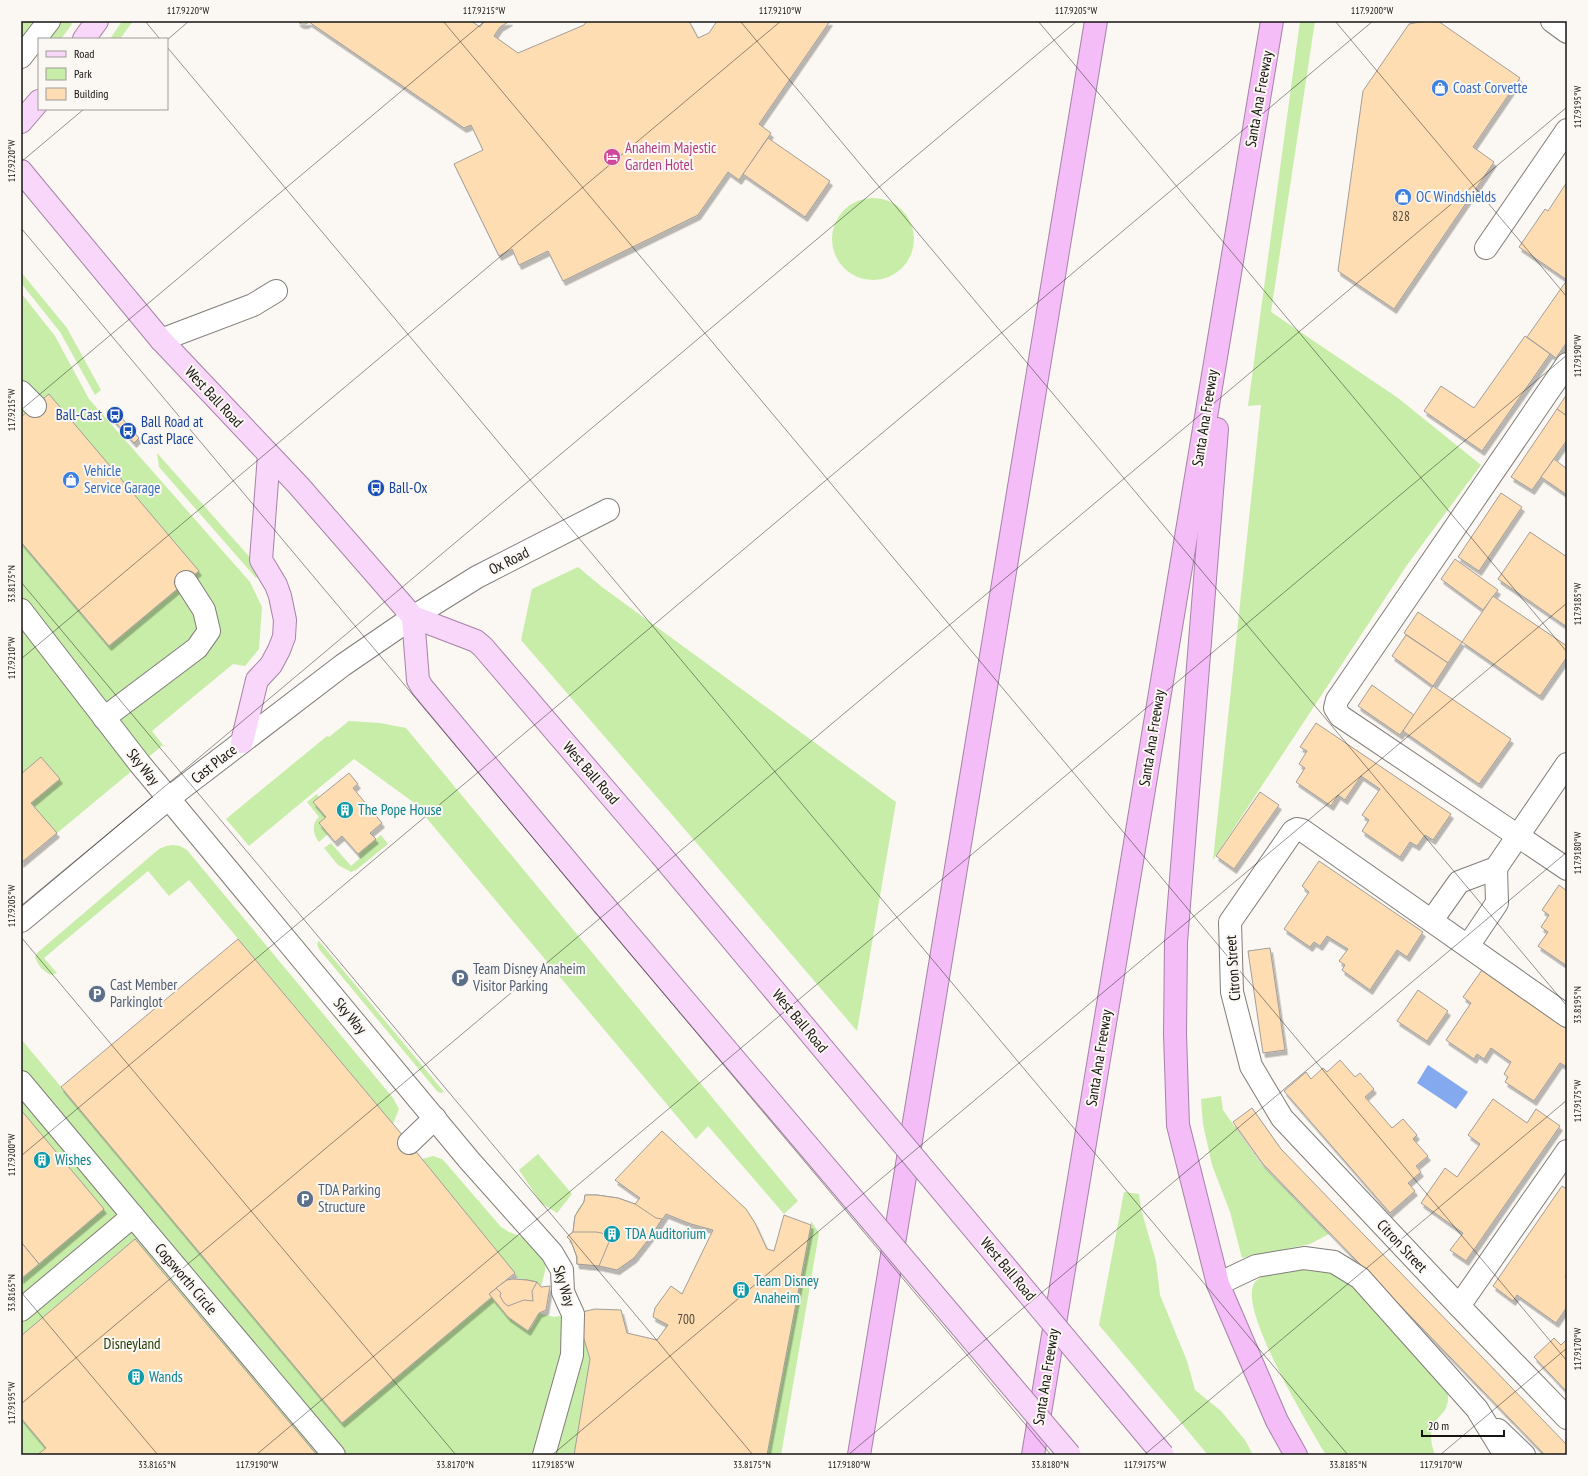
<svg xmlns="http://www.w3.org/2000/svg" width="1588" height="1476" font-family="'PT Sans Narrow',sans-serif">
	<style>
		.green { fill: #c7eda8 }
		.water { fill: #84a9ef }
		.building { fill: #feddb3; stroke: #a29e9a; filter: url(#shadow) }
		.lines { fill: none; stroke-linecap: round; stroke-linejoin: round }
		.minor-casing { stroke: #817e7a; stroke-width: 24 }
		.major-casing { stroke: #a682a7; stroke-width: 24 }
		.highway-casing { stroke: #a682a7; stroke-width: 24 }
		.minor { stroke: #fff; stroke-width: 22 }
		.major { stroke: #f8d7fa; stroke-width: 22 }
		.highway { stroke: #f4bdf7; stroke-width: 22 }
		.major-bridge-casing { stroke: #a682a7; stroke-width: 24; stroke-linecap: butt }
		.major-bridge { stroke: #f8d7fa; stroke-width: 22 }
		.ticks { fill: none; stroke: #161413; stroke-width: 1; stroke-opacity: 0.45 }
		.labels { text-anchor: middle; stroke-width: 4; stroke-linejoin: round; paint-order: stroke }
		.number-label { font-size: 13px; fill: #50463b }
		.shop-label { font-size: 15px; fill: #366cbe; stroke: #fbf7f2; text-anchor: start }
		.street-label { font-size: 15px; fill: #161413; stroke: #fbf7f2 }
		.hotel-label { font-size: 15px; fill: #b23c85; stroke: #fbf7f2; text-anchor: start }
		.transit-label { font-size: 15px; fill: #164399; stroke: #fbf7f2; text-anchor: start }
		.culture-label { font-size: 15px; fill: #0d838f; stroke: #fbf7f2; text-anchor: start }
		.service-label { font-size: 15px; fill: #4e5e75; stroke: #fbf7f2; text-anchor: start }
		.park-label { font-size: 15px; fill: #253e08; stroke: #fbf7f2 }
		.neatline { fill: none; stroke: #161413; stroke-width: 1.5 }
		.ticks-label { font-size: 10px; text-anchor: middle; fill: #161413 }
	</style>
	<defs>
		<filter id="shadow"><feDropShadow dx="2.5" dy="4.5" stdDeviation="0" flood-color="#0004"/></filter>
	</defs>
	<rect width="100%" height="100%" fill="#fbf7f2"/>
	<g class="green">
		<path d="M21,21H69L72,24L61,39H39V52H38L22,38Z"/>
		<path d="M122,21H133L120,39H110Z"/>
		<path d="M1300,21H1315L1271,312L1398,398L1481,465L1407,565L1213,860L1261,405L1248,406Z"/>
		<circle cx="873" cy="239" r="41"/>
		<path d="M21,272L67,328L101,390L95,395L60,332L21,283Z"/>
		<path d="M21,293L55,336L89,399L250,582L262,607L259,649L245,666L233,664L152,731L163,745L21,863Z"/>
		<path d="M157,453L263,572L256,578L159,467Z"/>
		<path d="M578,567L602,587L896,802L857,1031L700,847L521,640L532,589Z"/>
		<path d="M349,721L380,723L406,728L798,1201L784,1214L708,1126L696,1139L413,802L354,759L249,846L226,819L327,736L329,737Z"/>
		<path d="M317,794L319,797L314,803L326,817L319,823L328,834L319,842C313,834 311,824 319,817L307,802Z"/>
		<path d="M381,835L388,844L356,870L351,872L338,865L324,848L331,843L351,866L360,858L358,854Z"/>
		<path d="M173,845L180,846L187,850L393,1098L399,1109L393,1124L189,880L169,896L148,871L44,958L57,973L52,975C43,972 38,965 35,957L37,953L159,849L166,846Z"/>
		<path d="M319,941L444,1092L440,1093L437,1091L319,949L317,944Z"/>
		<path d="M21,1039L342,1422L492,1297L508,1317L528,1331L532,1327L539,1313L554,1317L595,1309L621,1310L627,1333L657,1340L667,1325L653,1317L655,1308L671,1286L683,1294L713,1230L691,1224L666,1214L652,1235L634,1258L617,1270L599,1266L577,1264C576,1254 573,1244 567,1237L573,1232C574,1227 573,1220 575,1216C585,1187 615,1196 635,1204L640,1198L615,1180L662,1131L746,1209L755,1223L767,1249L774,1251L811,1225V1221L819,1233L781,1455H21Z"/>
		<path d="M1221,1096L1223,1110L1261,1164L1329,1234L1310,1244L1242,1258L1230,1212L1212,1165L1203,1124L1201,1099Z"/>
		<path d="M538,1154L572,1194L557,1213L541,1203L519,1170Z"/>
		<path d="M433,1156L442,1159L445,1162L501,1227L509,1232L528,1239L546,1257L545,1271L541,1287L537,1282L519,1279L422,1159Z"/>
		<path d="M1124,1192L1139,1194L1141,1209L1156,1261L1160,1295L1187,1361L1195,1390L1221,1411L1245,1440L1253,1455H1208L1099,1325Z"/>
		<path d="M1288,1269H1314L1330,1271L1347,1282L1376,1309L1448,1392C1449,1414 1441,1411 1433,1426C1429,1435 1432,1447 1435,1455H1326C1309,1426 1242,1316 1253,1286C1257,1274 1278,1272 1288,1269Z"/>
	</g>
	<path class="water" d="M1428,1065L1468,1092L1456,1109L1417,1083Z"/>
	<g class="building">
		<path d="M297,21H471L480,27L484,21H510L500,27L494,36L518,53L584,25L587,21H689L698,38L709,33L717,21H830L759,124L771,133L739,180L728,172L698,215L563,281L548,251L519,265L512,249L499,256L454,164L483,150L471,125L464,128L309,22L306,24H301Z"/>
		<path d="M1425,21H1438L1520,78L1473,147L1494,162L1394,309L1338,271L1363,91L1409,24Z"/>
		<path d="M768,138L830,181L805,217L743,174Z"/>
		<path d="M1567,182V280L1519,247L1545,209L1548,211Z"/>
		<path d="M1567,280V342L1556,358L1527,337Z"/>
		<path d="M1525,336L1550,354L1482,451L1424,411L1441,386L1474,408Z"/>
		<path d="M49,394L199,571L109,646L21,542V417Z"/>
		<path d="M1567,394V416L1557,409Z"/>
		<path d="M1557,409L1567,416V440L1532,490L1511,477Z"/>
		<path d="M115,410L139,438L134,443L109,415Z"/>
		<path d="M1554,459L1567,469V495L1541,477Z"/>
		<path d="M1501,493L1522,507L1479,571L1458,557Z"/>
		<path d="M1530,532L1567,557V627L1498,579Z"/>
		<path d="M1455,559L1498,590L1483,610L1441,579Z"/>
		<path d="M1493,596L1567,646V657L1540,696L1462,642Z"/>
		<path d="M1418,612L1462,642L1448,663L1404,633Z"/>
		<path d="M1406,635L1448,663L1433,686L1392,656Z"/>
		<path d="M1372,685L1414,715L1400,735L1358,706Z"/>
		<path d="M1433,686L1511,739L1479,784L1403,731Z"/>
		<path d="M1316,723L1451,814L1433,840L1425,835L1417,846L1410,842L1400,857L1362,831L1369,820L1362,815L1380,789L1361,776L1345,800L1338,795L1331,806L1296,782L1305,768L1299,764L1307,751L1300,747Z"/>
		<path d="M41,757L60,779L31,803L57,833L21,863V774Z"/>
		<path d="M349,773L358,784L353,788L382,823L370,833L376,839L358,854L342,836L335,842L319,823L326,817L313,802Z"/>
		<path d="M1260,792L1279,805L1234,869L1216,856Z"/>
		<path d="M1319,861L1423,932L1407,957L1397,950L1370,990L1342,970L1345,965L1339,961L1348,949L1327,936L1320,946L1314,942L1310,947L1284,929L1309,892L1302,886Z"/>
		<path d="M1559,885L1567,891V966L1538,946L1548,932L1541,927L1549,915L1542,910Z"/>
		<path d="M238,939L409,1143L515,1273L489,1294L492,1297L342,1423L61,1087Z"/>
		<path d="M1270,948L1285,1050L1263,1053L1248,951Z"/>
		<path d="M1482,970L1567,1029V1067L1560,1063L1534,1101L1505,1082L1508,1077L1504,1074L1511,1062L1491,1048L1484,1059L1477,1054L1474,1059L1446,1040L1471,1003L1463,997Z"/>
		<path d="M1418,990L1448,1011L1427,1041L1397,1021Z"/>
		<path d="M1340,1060L1355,1077L1360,1073L1374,1089L1365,1097L1392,1128L1403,1119L1417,1135L1413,1139L1428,1156L1416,1166L1421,1172L1408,1183L1415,1191L1390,1213L1284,1091L1306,1072L1311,1079L1323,1068L1327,1072Z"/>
		<path d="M1493,1099L1527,1123L1536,1109L1560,1126L1466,1261L1450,1250L1463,1233L1421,1203L1445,1168L1457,1177L1480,1144L1468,1135Z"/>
		<path d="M1252,1108L1281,1149L1567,1445V1455H1545L1263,1164L1233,1122Z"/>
		<path d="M21,1110L104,1209L39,1264L21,1242Z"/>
		<path d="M662,1131L746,1209L755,1223L767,1249L774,1251L784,1215L811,1225L767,1455H574L590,1359L583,1336L573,1314L595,1309L621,1310L627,1333L657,1340L668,1325L653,1317L655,1308L671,1286L682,1294L713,1230L691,1224L666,1214L652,1235L634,1258L617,1270L599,1266L577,1264V1257L571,1241L567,1237L573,1232L575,1216L584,1202L585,1195H597L618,1198L635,1204L640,1198L615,1180Z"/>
		<path d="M1562,1186L1567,1189V1274L1565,1277L1567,1279V1307L1556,1323L1517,1295L1513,1301L1493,1286Z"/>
		<path d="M585,1195H597L618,1198L635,1204L656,1218L662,1219L652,1235L634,1258L617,1270L599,1266L577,1264V1257L571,1241L567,1237L573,1232L575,1216L584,1202Z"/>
		<path d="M573,1232H596L602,1233L605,1236L609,1242L599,1266L577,1264V1257L571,1241L567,1237Z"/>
		<path d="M135,1239L317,1455H37L46,1448L21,1418V1336Z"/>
		<path d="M21,1242L39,1264L21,1279Z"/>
		<path d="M513,1279L527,1280L537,1282L541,1287L550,1286L546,1310L539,1313L528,1331L508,1317L489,1294L507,1280Z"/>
		<path d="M513,1279L527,1280L537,1282L532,1291L533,1301L524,1300L508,1306L504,1303L500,1296L501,1293L496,1288L507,1280Z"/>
		<path d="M1554,1338L1561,1345L1567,1339V1392L1534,1357Z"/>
	</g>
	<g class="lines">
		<defs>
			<g id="minor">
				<path d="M1552,21L1567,32"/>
				<path d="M21,57L49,21"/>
				<path d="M1486,248L1567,130"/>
				<path d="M161,340L253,305L276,291"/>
				<path d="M1567,364L1337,700L1335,708L1340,716L1567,869"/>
				<path d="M21,392L35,406"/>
				<path d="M21,610L140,764L469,1160L552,1253L562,1270L563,1292L573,1314L572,1355L544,1455"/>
				<path d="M104,718L197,648L209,631L204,610L186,582"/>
				<path d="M1432,920L1459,882L1496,868L1567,764"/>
				<path d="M21,921L169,798L343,665L413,617L477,577L608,510"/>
				<path d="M1468,946L1497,903L1496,868"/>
				<path d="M1567,1016L1302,830L1297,829L1293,831L1230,922L1232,992L1251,1066L1282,1118L1459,1306L1567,1418"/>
				<path d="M21,1082L133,1216"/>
				<path d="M409,1143L435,1118"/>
				<path d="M1218,1284L1256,1266L1304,1258L1334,1262L1360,1278L1477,1409L1505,1455"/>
				<path d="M1459,1306L1567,1151"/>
				<path d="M21,1310L133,1216L334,1455"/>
				<path d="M1498,1430L1524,1455"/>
			</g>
			<g id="major">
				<path d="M84,39L97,21"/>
				<path d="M21,122L39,101"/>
				<path d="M21,171L161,340L299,486L413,617L476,641L483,647L661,855"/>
				<path d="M413,617L418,680L422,687L603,904"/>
				<path d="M242,742L257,680L271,665L279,650L284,637L285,620L280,596L276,585L261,560L269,455"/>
			</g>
			<g id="highway">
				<path d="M1217,429L1176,942L1175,1034L1178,1125L1218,1284L1277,1421L1296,1455"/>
				<path d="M859,1455L1096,21"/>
				<path d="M1033,1455L1272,21"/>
			</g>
		</defs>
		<use href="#minor" class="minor-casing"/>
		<use href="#major" class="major-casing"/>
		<use href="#highway" class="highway-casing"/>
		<use href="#minor" class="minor"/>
		<use href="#major" class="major"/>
		<use href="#highway" class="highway"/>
		<defs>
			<g id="major-bridge">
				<path d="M661,855L1163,1455"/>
				<path d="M603,904L1070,1455"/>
			</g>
		</defs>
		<use href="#major-bridge" class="major-bridge-casing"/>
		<use href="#major-bridge" class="major-bridge"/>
	</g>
	<path class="ticks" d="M145,21L160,39M443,21L1567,1361M740,21L1567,1006M1038,21L1567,652M1335,21L1567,297M167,40L189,21M167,47L1348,1455M21,162L84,109M21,228L1051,1455M21,410L485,21M21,582L753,1455M21,659L781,21M21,907L1077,21M21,937L456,1455M21,1156L1373,21M21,1292L158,1455M21,1404L1567,107M256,1455L1567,355M552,1455L1567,603M848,1455L1567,852M1144,1455L1567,1100M1440,1455L1567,1348"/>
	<defs>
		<symbol id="shop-disc" viewBox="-11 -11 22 22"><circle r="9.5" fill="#3f7fe0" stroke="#fbf7f2"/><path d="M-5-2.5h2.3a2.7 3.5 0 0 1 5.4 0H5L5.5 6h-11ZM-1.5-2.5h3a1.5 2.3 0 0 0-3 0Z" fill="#fff"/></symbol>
		<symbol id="hotel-disc" viewBox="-11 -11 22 22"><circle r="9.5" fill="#d1479c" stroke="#fbf7f2"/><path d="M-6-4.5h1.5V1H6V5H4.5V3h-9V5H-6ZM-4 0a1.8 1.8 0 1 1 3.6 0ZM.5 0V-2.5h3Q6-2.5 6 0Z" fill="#fff"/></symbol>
		<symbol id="bus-disc" viewBox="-11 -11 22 22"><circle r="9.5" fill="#1a4fb4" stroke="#fbf7f2"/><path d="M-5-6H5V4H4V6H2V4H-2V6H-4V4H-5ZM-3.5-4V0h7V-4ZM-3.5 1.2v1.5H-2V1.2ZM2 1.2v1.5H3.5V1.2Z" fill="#fff"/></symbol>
		<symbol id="building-disc" viewBox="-11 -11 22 22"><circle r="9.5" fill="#0f9aa8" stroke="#fbf7f2"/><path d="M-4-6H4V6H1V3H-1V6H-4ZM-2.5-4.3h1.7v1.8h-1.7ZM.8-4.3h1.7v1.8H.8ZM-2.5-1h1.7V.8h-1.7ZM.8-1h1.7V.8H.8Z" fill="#fff"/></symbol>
		<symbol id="parking-disc" viewBox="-11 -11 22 22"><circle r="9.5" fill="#5c6f8a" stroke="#fbf7f2"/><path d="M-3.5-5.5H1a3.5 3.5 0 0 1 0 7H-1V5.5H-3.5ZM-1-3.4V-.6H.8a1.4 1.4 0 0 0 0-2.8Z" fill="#fff"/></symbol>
	</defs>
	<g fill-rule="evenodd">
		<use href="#shop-disc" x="1430" y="78" width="20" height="20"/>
		<use href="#hotel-disc" x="602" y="147" width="20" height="20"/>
		<use href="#shop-disc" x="1393" y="187" width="20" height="20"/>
		<use href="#bus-disc" x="105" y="405" width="20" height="20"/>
		<use href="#bus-disc" x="118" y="421" width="20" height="20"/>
		<use href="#shop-disc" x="61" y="470" width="20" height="20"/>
		<use href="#bus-disc" x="366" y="478" width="20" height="20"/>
		<use href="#building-disc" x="335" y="800" width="20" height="20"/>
		<use href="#parking-disc" x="450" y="968" width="20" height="20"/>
		<use href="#parking-disc" x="87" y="984" width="20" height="20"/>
		<use href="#building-disc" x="32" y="1150" width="20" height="20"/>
		<use href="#parking-disc" x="295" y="1189" width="20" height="20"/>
		<use href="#building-disc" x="602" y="1224" width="20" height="20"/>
		<use href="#building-disc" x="731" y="1280" width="20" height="20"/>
		<use href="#building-disc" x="126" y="1367" width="20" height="20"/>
	</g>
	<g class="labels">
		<g class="number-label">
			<text x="1401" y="221">828</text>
			<text x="686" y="1324">700</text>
		</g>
		<g class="shop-label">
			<text x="1453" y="93">Coast Corvette</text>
			<text x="1416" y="202">OC Windshields</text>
			<text x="84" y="476">Vehicle<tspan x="84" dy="17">Service Garage</tspan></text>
		</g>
		<g class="street-label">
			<text transform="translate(1259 99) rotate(-80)" y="5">Santa Ana Freeway</text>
			<text transform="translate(214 397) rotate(47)" y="5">West Ball Road</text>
			<text transform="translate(1205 418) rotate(-81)" y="5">Santa Ana Freeway</text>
			<text transform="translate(509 561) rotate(-27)" y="5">Ox Road</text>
			<text transform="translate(1152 738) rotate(-81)" y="5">Santa Ana Freeway</text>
			<text transform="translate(214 764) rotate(-38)" y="5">Cast Place</text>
			<text transform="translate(143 767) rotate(51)" y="5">Sky Way</text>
			<text transform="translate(591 773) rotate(49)" y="5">West Ball Road</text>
			<text transform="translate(1233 968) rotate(-94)" y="5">Citron Street</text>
			<text transform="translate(350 1016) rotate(50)" y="5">Sky Way</text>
			<text transform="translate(800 1021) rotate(50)" y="5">West Ball Road</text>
			<text transform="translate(1099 1058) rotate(-81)" y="5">Santa Ana Freeway</text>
			<text transform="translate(1402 1246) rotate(47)" y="5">Citron Street</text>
			<text transform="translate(1008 1269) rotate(50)" y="5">West Ball Road</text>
			<text transform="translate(186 1279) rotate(50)" y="5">Cogsworth Circle</text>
			<text transform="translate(564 1286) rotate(73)" y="5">Sky Way</text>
			<text transform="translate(1046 1377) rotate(-81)" y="5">Santa Ana Freeway</text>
		</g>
		<g class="hotel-label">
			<text x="625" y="153">Anaheim Majestic<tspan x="625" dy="17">Garden Hotel</tspan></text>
		</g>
		<g class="transit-label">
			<text x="102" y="420" text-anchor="end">Ball-Cast</text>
			<text x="141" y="427">Ball Road at<tspan x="141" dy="17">Cast Place</tspan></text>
			<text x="389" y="493">Ball-Ox</text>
		</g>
		<g class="culture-label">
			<text x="358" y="815">The Pope House</text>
			<text x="55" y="1165">Wishes</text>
			<text x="625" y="1239">TDA Auditorium</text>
			<text x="754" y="1286">Team Disney<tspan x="754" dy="17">Anaheim</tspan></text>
			<text x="149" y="1382">Wands</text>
		</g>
		<g class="service-label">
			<text x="473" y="974">Team Disney Anaheim<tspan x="473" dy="17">Visitor Parking</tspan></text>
			<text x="110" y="990">Cast Member<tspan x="110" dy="17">Parkinglot</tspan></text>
			<text x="318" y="1195">TDA Parking<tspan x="318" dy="17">Structure</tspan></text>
		</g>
		<g class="park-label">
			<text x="132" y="1349">Disneyland</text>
		</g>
	</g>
	<rect width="1588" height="1476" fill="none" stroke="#fbf7f2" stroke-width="44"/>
	<rect x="38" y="38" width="130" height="72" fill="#fbf7f2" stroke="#9f9c99"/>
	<rect x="46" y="51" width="20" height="6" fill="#f8d7fa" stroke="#9f9c99"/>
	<text x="74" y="58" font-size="12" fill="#161413">Road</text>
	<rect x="46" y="68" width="20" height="12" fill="#c7eda8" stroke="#9f9c99"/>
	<text x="74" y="78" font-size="12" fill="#161413">Park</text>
	<rect x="46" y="88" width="20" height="12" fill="#feddb3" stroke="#9f9c99"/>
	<text x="74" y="98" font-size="12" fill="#161413">Building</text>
	<path d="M1422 1430v6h82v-6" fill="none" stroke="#161413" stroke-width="2"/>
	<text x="1428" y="1430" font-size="12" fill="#161413" stroke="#fbf7f2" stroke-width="3" paint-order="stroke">20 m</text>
	<rect x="22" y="22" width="1544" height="1432" class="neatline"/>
	<g class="ticks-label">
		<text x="188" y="14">117.9220°W</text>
		<text x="484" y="14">117.9215°W</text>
		<text x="780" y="14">117.9210°W</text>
		<text x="1076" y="14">117.9205°W</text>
		<text x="1372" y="14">117.9200°W</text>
		<text transform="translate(1577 107) rotate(-90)" y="4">117.9195°W</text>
		<text transform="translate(11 161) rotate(-90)" y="4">117.9220°W</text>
		<text transform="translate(1577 356) rotate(-90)" y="4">117.9190°W</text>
		<text transform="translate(11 410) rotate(-90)" y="4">117.9215°W</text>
		<text transform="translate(11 584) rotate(-90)" y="4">33.8175°N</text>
		<text transform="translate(1577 604) rotate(-90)" y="4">117.9185°W</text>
		<text transform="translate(11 658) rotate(-90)" y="4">117.9210°W</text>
		<text transform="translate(1577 853) rotate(-90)" y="4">117.9180°W</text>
		<text transform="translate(11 906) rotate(-90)" y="4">117.9205°W</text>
		<text transform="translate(1577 1005) rotate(-90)" y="4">33.8195°N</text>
		<text transform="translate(1577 1101) rotate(-90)" y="4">117.9175°W</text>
		<text transform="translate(11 1155) rotate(-90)" y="4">117.9200°W</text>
		<text transform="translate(11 1293) rotate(-90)" y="4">33.8165°N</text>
		<text transform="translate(1577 1349) rotate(-90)" y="4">117.9170°W</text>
		<text transform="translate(11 1403) rotate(-90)" y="4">117.9195°W</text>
		<text x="157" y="1468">33.8165°N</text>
		<text x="257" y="1468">117.9190°W</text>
		<text x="455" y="1468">33.8170°N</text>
		<text x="553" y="1468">117.9185°W</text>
		<text x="752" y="1468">33.8175°N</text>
		<text x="849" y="1468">117.9180°W</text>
		<text x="1050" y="1468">33.8180°N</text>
		<text x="1145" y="1468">117.9175°W</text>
		<text x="1348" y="1468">33.8185°N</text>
		<text x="1441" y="1468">117.9170°W</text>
	</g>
</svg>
